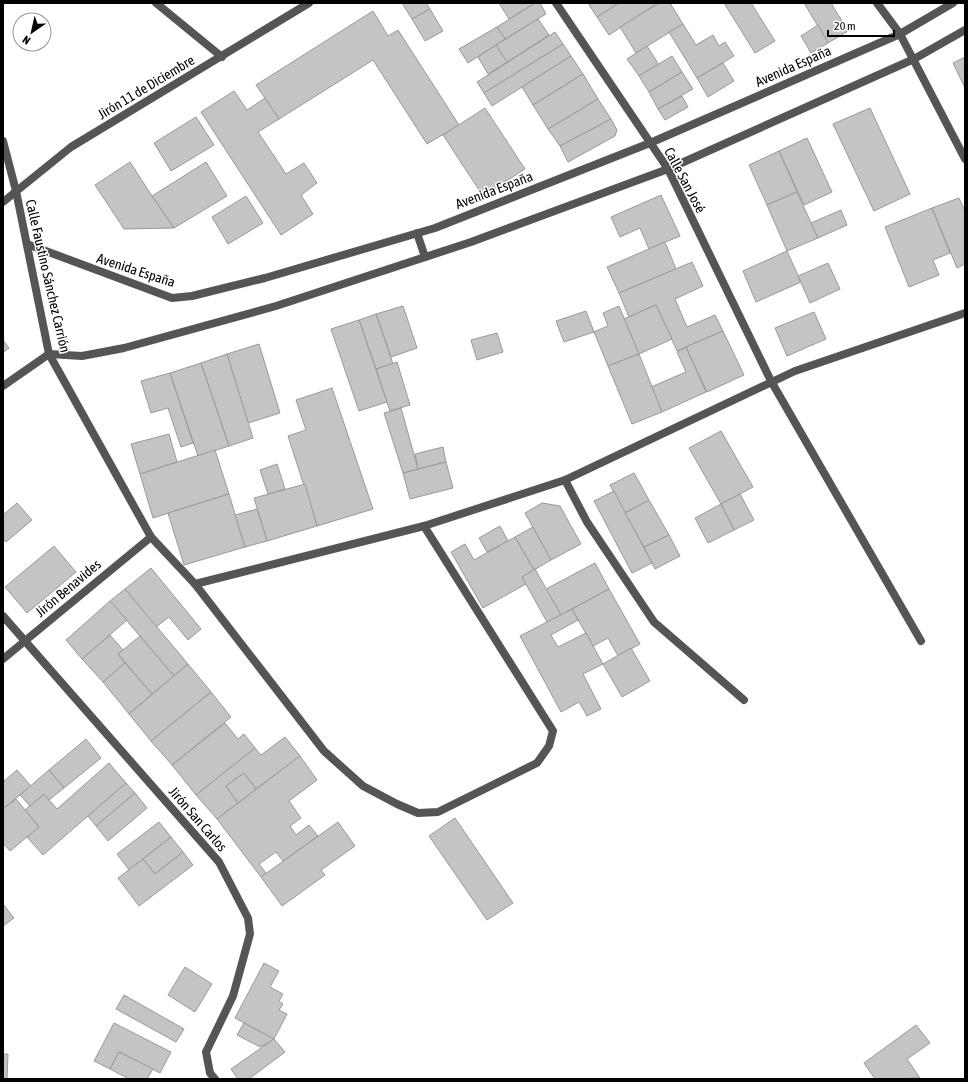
<svg xmlns="http://www.w3.org/2000/svg" width="968" height="1082" font-family="'Asap Condensed',sans-serif">
	<style>
		.building { fill: #c4c4c4; stroke: #999 }
		.lines { fill: none; stroke-linecap: round; stroke-linejoin: round }
		.street { stroke: #555; stroke-width: 8 }
		.labels { text-anchor: middle; stroke-width: 3; stroke-linejoin: round; paint-order: stroke }
		.street-label { font-size: 14px; fill: #000; stroke: #fff }
	</style>
	<rect width="100%" height="100%" fill="#fff"/>
	<g class="building">
		<path d="M402,3H426L430,9L412,19Z"/>
		<path d="M499,3H535L509,19Z"/>
		<path d="M535,3H540L546,14L505,39L497,27Z"/>
		<path d="M588,3H619L597,17Z"/>
		<path d="M619,3H654L655,5L609,35L597,17Z"/>
		<path d="M659,3H670L683,24L636,53L620,27Z"/>
		<path d="M724,3H751L775,41L755,53Z"/>
		<path d="M804,3H831L848,31L828,43Z"/>
		<path d="M430,9L443,31L425,41L412,19Z"/>
		<path d="M373,11L388,36L398,30L459,125L427,144L373,60L279,119L256,85Z"/>
		<path d="M538,19L549,35L507,62L496,45Z"/>
		<path d="M683,24L696,45L713,35L719,46L725,42L734,56L697,78L669,32Z"/>
		<path d="M818,25L828,43L811,53L801,36Z"/>
		<path d="M497,27L505,39L468,63L459,49Z"/>
		<path d="M555,32L563,44L484,93L477,82Z"/>
		<path d="M563,44L571,56L492,106L484,93Z"/>
		<path d="M496,45L507,62L488,74L478,57Z"/>
		<path d="M647,46L659,65L639,76L627,59Z"/>
		<path d="M571,56L583,74L533,105L522,87Z"/>
		<path d="M672,56L682,72L649,92L639,76Z"/>
		<path d="M965,57V88L953,63Z"/>
		<path d="M723,63L734,81L708,97L697,78Z"/>
		<path d="M682,72L693,89L658,109L649,92Z"/>
		<path d="M583,74L598,99L548,129L533,105Z"/>
		<path d="M234,91L247,110L265,98L279,119L258,132L286,174L304,163L317,183L301,195L313,214L281,235L201,112Z"/>
		<path d="M682,96L688,107L665,120L658,109Z"/>
		<path d="M598,99L611,119L560,146L548,129Z"/>
		<path d="M485,108L525,169L483,196L443,135Z"/>
		<path d="M870,108L910,194L874,211L833,124Z"/>
		<path d="M196,117L214,145L171,171L154,143Z"/>
		<path d="M611,119L617,130L615,136L568,162L560,146Z"/>
		<path d="M807,138L832,192L804,205L779,151Z"/>
		<path d="M779,151L797,192L767,205L749,165Z"/>
		<path d="M130,162L152,196L174,228L124,229L95,185Z"/>
		<path d="M206,162L227,196L174,228L152,196Z"/>
		<path d="M797,192L818,238L787,251L767,205Z"/>
		<path d="M661,195L680,236L649,249L640,228L620,237L611,217Z"/>
		<path d="M246,196L263,223L228,244L212,217Z"/>
		<path d="M959,198L965,211V264L957,268L932,208Z"/>
		<path d="M932,208L950,253L933,260L939,275L909,287L885,227Z"/>
		<path d="M841,210L847,225L818,238L811,223Z"/>
		<path d="M665,242L676,269L619,293L607,267Z"/>
		<path d="M787,251L801,282L756,302L743,271Z"/>
		<path d="M692,262L703,286L675,299L687,327L715,315L723,331L677,351L656,305L629,317L619,293Z"/>
		<path d="M828,263L840,289L810,303L798,276Z"/>
		<path d="M656,305L672,339L639,354L624,319Z"/>
		<path d="M403,306L417,348L391,357L376,314Z"/>
		<path d="M619,306L639,354L608,366L594,332L608,326L603,313Z"/>
		<path d="M586,311L594,332L564,342L556,321Z"/>
		<path d="M814,312L826,339L787,356L775,328Z"/>
		<path d="M376,314L393,364L376,369L359,320Z"/>
		<path d="M359,320L387,402L359,411L331,329Z"/>
		<path d="M723,331L744,375L707,392L686,347Z"/>
		<path d="M497,333L503,352L477,360L471,340Z"/>
		<path d="M3,340L9,348L3,353Z"/>
		<path d="M259,344L280,413L248,423L227,354Z"/>
		<path d="M686,347L706,392L662,412L651,387L686,372L677,352Z"/>
		<path d="M227,354L253,438L229,446L201,363Z"/>
		<path d="M639,354L662,412L632,424L608,366Z"/>
		<path d="M397,362L410,405L390,411L376,369Z"/>
		<path d="M201,363L229,446L198,456L170,373Z"/>
		<path d="M170,373L193,443L181,447L168,408L151,413L141,381Z"/>
		<path d="M332,388L373,509L317,526L288,436L306,430L296,400Z"/>
		<path d="M401,408L418,469L403,473L384,413Z"/>
		<path d="M721,431L753,487L721,504L689,448Z"/>
		<path d="M169,434L177,462L140,474L131,444Z"/>
		<path d="M443,447L446,462L418,469L415,454Z"/>
		<path d="M215,450L229,494L153,518L140,474Z"/>
		<path d="M446,462L453,488L410,499L403,473Z"/>
		<path d="M277,464L285,489L268,494L260,470Z"/>
		<path d="M634,473L649,500L625,513L610,485Z"/>
		<path d="M305,484L317,526L267,541L254,498Z"/>
		<path d="M614,491L652,563L632,573L594,501Z"/>
		<path d="M229,494L245,547L184,565L168,513Z"/>
		<path d="M740,494L754,520L734,530L721,504Z"/>
		<path d="M649,500L669,535L644,547L625,513Z"/>
		<path d="M17,503L32,520L6,542L3,538V515Z"/>
		<path d="M542,503L560,506L581,544L551,560L525,513Z"/>
		<path d="M721,504L734,530L708,543L695,518Z"/>
		<path d="M257,509L267,541L245,547L235,515Z"/>
		<path d="M500,526L508,541L487,552L479,538Z"/>
		<path d="M533,527L551,560L534,570L515,537Z"/>
		<path d="M669,535L680,556L655,569L644,547Z"/>
		<path d="M515,537L534,570L522,577L526,584L483,608L451,552L465,544L474,560Z"/>
		<path d="M54,546L76,572L27,613L5,587Z"/>
		<path d="M595,563L609,589L561,615L546,589Z"/>
		<path d="M151,568L201,629L188,640L169,617L156,627L125,589Z"/>
		<path d="M535,569L561,615L547,622L522,577Z"/>
		<path d="M125,589L188,664L174,676L110,601Z"/>
		<path d="M609,589L640,644L618,656L608,638L593,646L572,609Z"/>
		<path d="M110,601L127,620L82,659L66,640Z"/>
		<path d="M572,609L578,620L551,635L558,647L586,633L603,664L583,674L601,709L587,716L579,702L561,712L520,636Z"/>
		<path d="M110,635L123,650L118,654L125,663L103,682L82,659Z"/>
		<path d="M140,636L174,676L152,694L118,654Z"/>
		<path d="M631,648L650,681L622,697L603,664Z"/>
		<path d="M125,663L152,694L129,714L103,682Z"/>
		<path d="M188,664L211,692L151,741L129,714Z"/>
		<path d="M211,692L231,717L172,765L151,741Z"/>
		<path d="M225,723L238,739L244,734L255,748L196,795L172,765Z"/>
		<path d="M285,737L300,756L256,789L244,773L226,786L238,803L217,819L196,795L255,748L261,755Z"/>
		<path d="M86,739L101,758L64,788L49,770Z"/>
		<path d="M300,756L317,780L289,801L301,818L290,826L296,835L309,825L318,836L283,861L276,852L259,864L266,873L261,877L217,819Z"/>
		<path d="M109,763L126,783L43,855L27,837L39,827L25,810L44,794L57,809Z"/>
		<path d="M17,770L31,786L3,809V782Z"/>
		<path d="M49,770L64,788L49,800L44,794L30,806L20,795Z"/>
		<path d="M244,773L256,789L238,803L226,786Z"/>
		<path d="M126,783L135,793L96,826L88,816Z"/>
		<path d="M135,793L147,808L108,841L96,826Z"/>
		<path d="M16,799L39,827L10,851L3,843V809Z"/>
		<path d="M455,818L513,903L487,920L429,836Z"/>
		<path d="M159,822L171,837L129,870L117,854Z"/>
		<path d="M338,822L355,846L321,870L325,875L282,906L261,877Z"/>
		<path d="M171,837L183,852L155,874L143,859Z"/>
		<path d="M183,852L193,865L139,906L118,878L143,859L155,874Z"/>
		<path d="M3,904L14,918L3,926Z"/>
		<path d="M264,963L279,971L270,987L283,994L279,1001L283,1004L279,1010L287,1014L274,1039L235,1018Z"/>
		<path d="M185,967L212,984L195,1012L168,995Z"/>
		<path d="M124,995L184,1029L176,1042L116,1009Z"/>
		<path d="M114,1023L171,1052L160,1073L119,1052L110,1069L94,1061Z"/>
		<path d="M244,1023L274,1039L260,1047L237,1035Z"/>
		<path d="M916,1025L930,1043L907,1059L920,1078L875,1079L864,1063Z"/>
		<path d="M274,1039L285,1052L249,1079H238L231,1069Z"/>
		<path d="M119,1052L153,1069L147,1079H129L110,1069Z"/>
		<path d="M3,1054H8L7,1079H3Z"/>
	</g>
	<g class="lines">
		<g class="street">
			<path d="M156,3L222,57"/>
			<path d="M556,3L668,169L771,381L921,641"/>
			<path d="M877,3L900,34L965,159"/>
			<path d="M3,141L16,191L49,354L151,537L195,584L424,526L565,480L795,371L965,313"/>
			<path d="M3,202L71,147L309,3"/>
			<path d="M417,233L425,257"/>
			<path d="M27,244L172,298L192,296L265,278L435,228L650,143L900,34L953,3"/>
			<path d="M3,386L49,354L82,356L124,348L276,306L471,242L668,169L914,59L965,30"/>
			<path d="M565,480L587,522L654,622L744,700"/>
			<path d="M195,584L324,751L363,786L397,804L418,813L438,812L537,763L549,746L553,731L424,526"/>
			<path d="M3,616L219,862L248,918L250,934L233,996L206,1052L210,1073L215,1079"/>
			<path d="M3,659L151,537"/>
		</g>
	</g>
	<g class="labels">
		<g class="street-label">
			<text transform="translate(793 66) rotate(-24)" y="5">Avenida España</text>
			<text transform="translate(146 87) rotate(-31)" y="5">Jirón 11 de Diciembre</text>
			<text transform="translate(685 180) rotate(62)" y="5">Calle San José</text>
			<text transform="translate(494 190) rotate(-21)" y="5">Avenida España</text>
			<text transform="translate(136 270) rotate(18)" y="5">Avenida España</text>
			<text transform="translate(48 276) rotate(77)" y="5">Calle Faustino Sánchez Carrión</text>
			<text transform="translate(68 588) rotate(-40)" y="5">Jirón Benavides</text>
			<text transform="translate(198 819) rotate(49)" y="5">Jirón San Carlos</text>
		</g>
	</g>
	<rect width="968" height="1082" fill="none" stroke="#000000" stroke-width="8"/>
	<g transform="translate(32 32) rotate(214)"><circle r="19" fill="#ffffff" stroke="#999999"/>
	<path d="M0-3L7 15L0 10L-7 15Z" fill="#000000"/>
	<text y="-6" font-size="11" font-weight="bold" text-anchor="middle" fill="#000000">N</text>
	</g>
	<path d="M828 30v6h66v-6" fill="none" stroke="#000000" stroke-width="2"/>
	<text x="834" y="30" font-size="12" fill="#000000" stroke="#ffffff" stroke-width="3" paint-order="stroke">20 m</text>
</svg>
